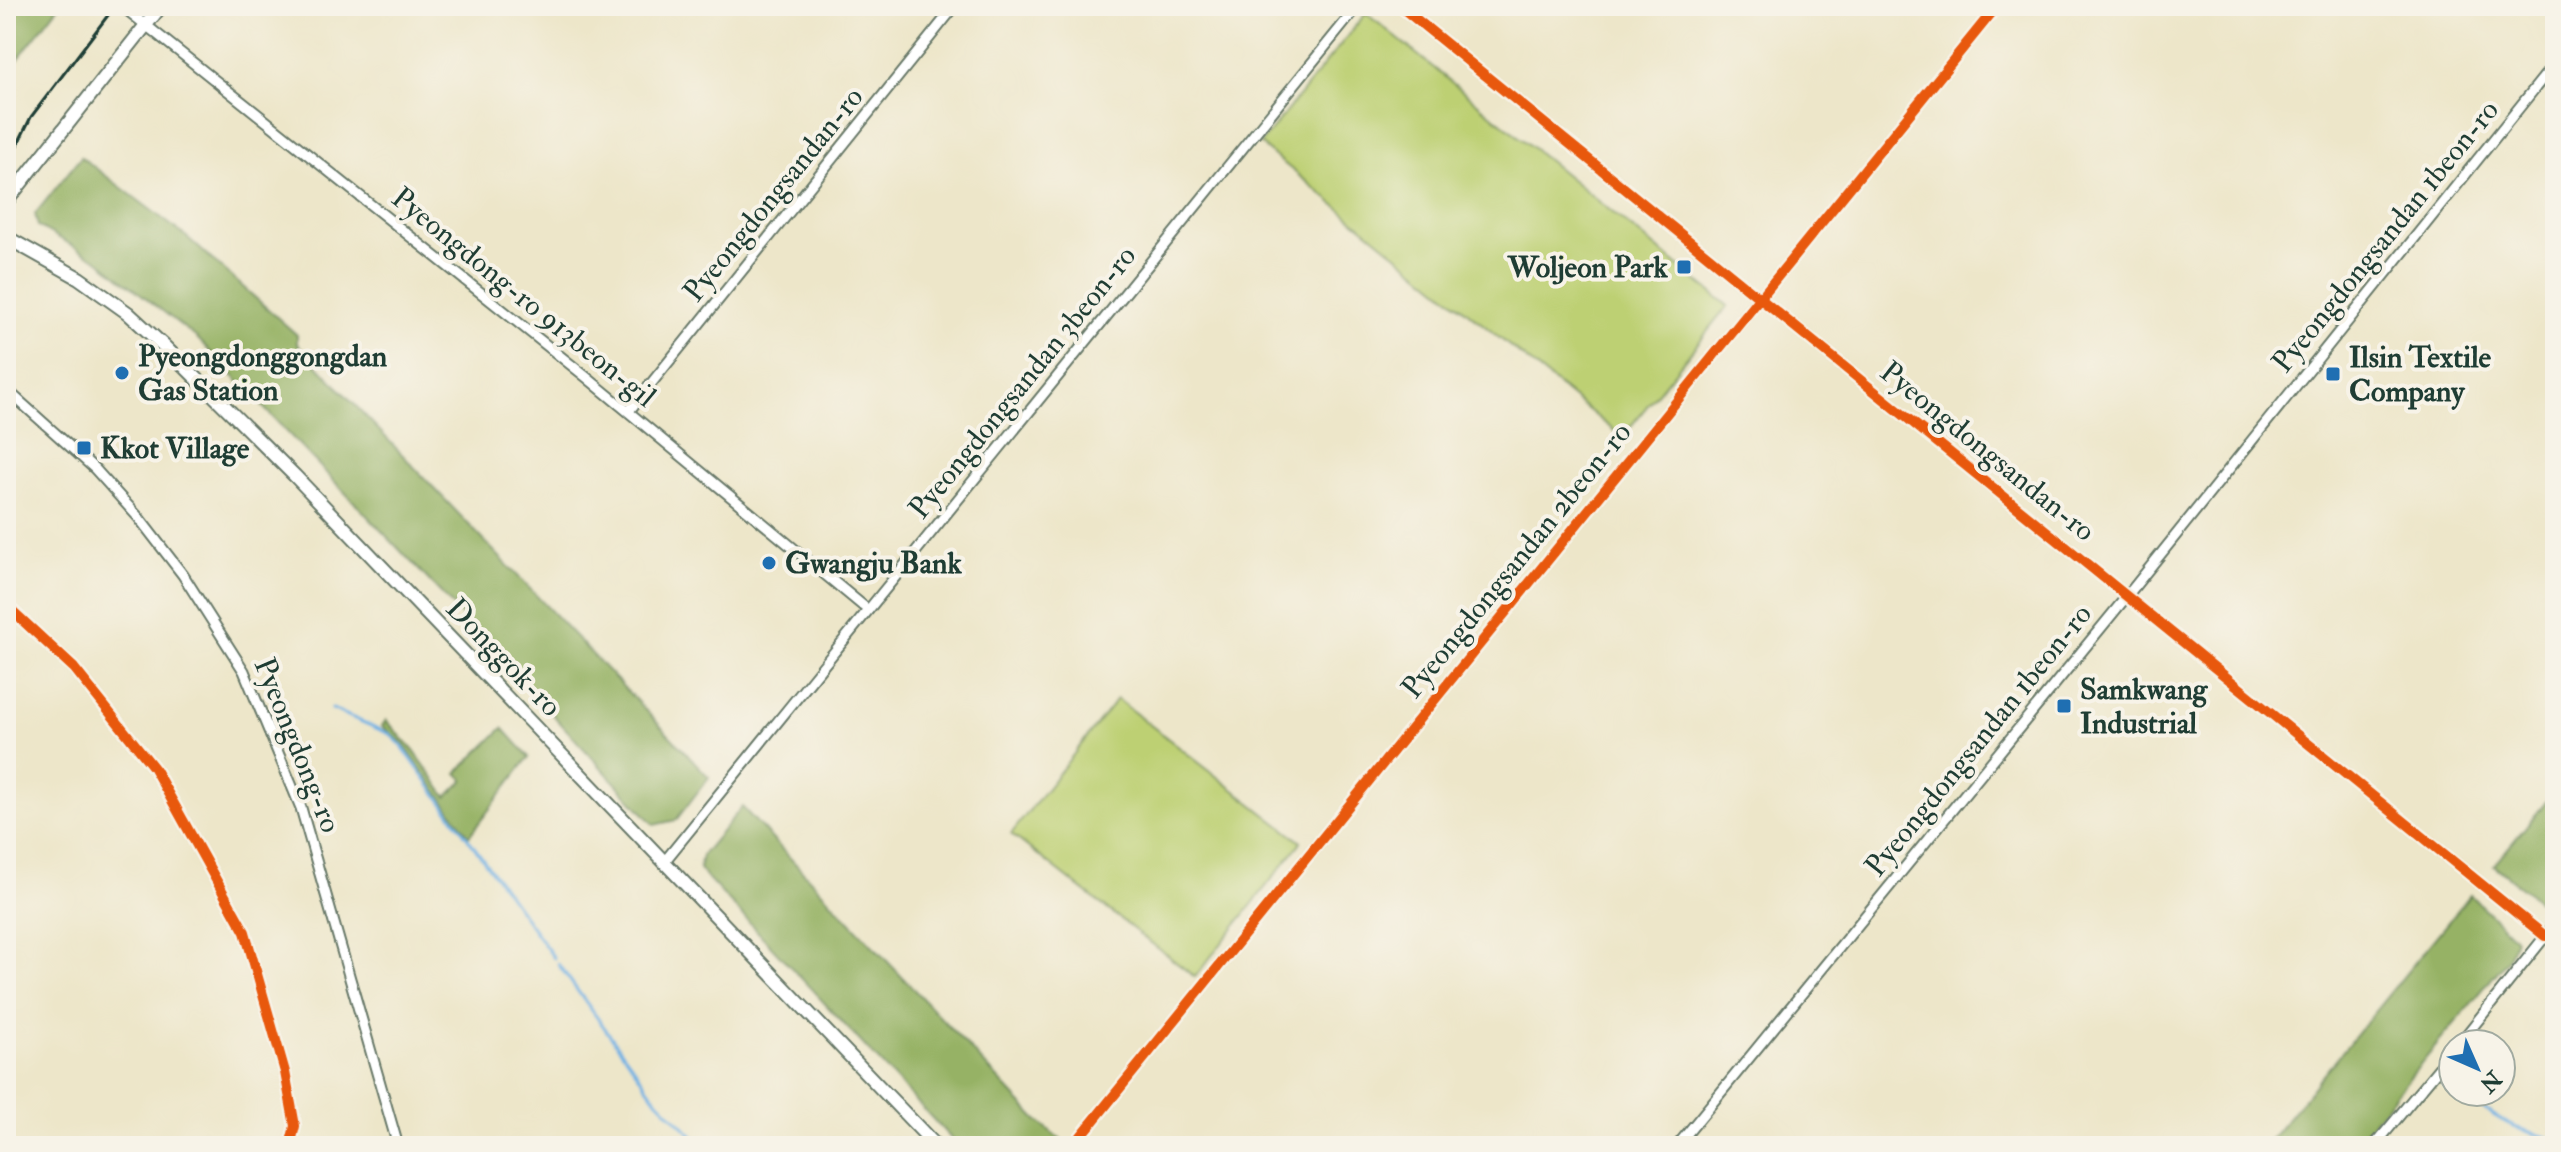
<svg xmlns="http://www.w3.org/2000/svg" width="2561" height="1152" font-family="'IM FELL Double Pica',serif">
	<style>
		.green { fill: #bdd073; stroke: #6e8654; stroke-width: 2 }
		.forest { fill: #96b265; stroke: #5a784c; stroke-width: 2 }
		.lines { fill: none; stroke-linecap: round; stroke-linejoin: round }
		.stream { stroke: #70b1e4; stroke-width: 3 }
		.minor-casing { stroke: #677868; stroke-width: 13 }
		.major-casing { stroke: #677868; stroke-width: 16 }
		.minor { stroke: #fff; stroke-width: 9 }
		.major { stroke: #fff; stroke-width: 12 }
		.rail { stroke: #1f3d34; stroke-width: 3 }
		.cycleway-casing { stroke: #f7f3e8; stroke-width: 15 }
		.cycleway { stroke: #e8590c; stroke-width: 10 }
		.poi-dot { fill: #1f6fb2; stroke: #f7f3e8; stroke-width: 3 }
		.labels { text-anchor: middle; stroke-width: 8; stroke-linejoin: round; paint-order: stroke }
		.street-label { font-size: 30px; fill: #1f3d34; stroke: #f7f3e8 }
		.poi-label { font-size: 30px; font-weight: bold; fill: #1f3d34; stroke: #f7f3e8; text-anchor: start }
	</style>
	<rect width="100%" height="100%" fill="#f7f3e8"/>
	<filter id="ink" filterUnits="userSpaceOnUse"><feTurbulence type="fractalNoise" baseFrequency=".0125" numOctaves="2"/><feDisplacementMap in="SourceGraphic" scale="16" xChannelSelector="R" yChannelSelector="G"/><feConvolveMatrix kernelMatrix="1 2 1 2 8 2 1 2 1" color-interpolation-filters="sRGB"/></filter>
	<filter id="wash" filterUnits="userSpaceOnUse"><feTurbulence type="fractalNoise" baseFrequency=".006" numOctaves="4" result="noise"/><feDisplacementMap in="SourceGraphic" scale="32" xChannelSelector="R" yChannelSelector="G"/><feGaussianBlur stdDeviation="1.8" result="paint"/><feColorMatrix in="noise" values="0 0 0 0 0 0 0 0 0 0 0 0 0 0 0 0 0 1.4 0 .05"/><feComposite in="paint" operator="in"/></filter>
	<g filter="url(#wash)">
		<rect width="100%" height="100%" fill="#ede6c9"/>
		<g class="green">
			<path d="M1366,13L1728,306L1622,437L1260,144Z"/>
			<path d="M1117,699L1301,842L1195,977L1011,834Z"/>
		</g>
		<g class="forest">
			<path d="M6,6H59L6,74Z"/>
			<path d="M81,157L188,238L297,335V344L709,777L676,820L654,825L441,593L198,339L98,260L38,226L35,214Z"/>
			<path d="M386,720L414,751L447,797L464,780L457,773L503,728L529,757L469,836L402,743L382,726Z"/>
			<path d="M2555,791V899L2539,902L2494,865Z"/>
			<path d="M742,807L1036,1119L1061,1140L1055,1146H958L699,869L702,855Z"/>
			<path d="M2470,895L2515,938L2508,959L2353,1146H2265Z"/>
		</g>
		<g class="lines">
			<g class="stream">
				<path d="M332,709L390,734L401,745L554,958"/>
				<path d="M558,964L658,1101L703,1146"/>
				<path d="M2443,1086L2514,1127L2555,1140"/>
			</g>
		</g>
	</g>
	<g filter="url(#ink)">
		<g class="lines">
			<defs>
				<g id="minor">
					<path d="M122,6L585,376L868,610"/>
					<path d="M1400,6L2545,936"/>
					<path d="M6,389L95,469L139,518L183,575L244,671L301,808L398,1146"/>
					<path d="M629,411L955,6"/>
					<path d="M664,862L1358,6"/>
					<path d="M2459,1044L2555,924"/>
					<path d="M1073,1146L1997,6"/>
					<path d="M1677,1146L2127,596L2555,63"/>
					<path d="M2374,1146L2453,1051"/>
				</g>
				<g id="major">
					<path d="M6,202L161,6"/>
					<path d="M6,237L79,278L128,313L166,348L295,476L936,1146"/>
				</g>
			</defs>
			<use href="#minor" class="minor-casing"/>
			<use href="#major" class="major-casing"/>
			<use href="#minor" class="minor"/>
			<use href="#major" class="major"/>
			<path class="rail" d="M6,168L31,117L115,6"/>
			<defs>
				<g id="cycleway">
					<path d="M1400,6L2545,936"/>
					<path d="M6,605L74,668L154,768L245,932L285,1072L295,1126L290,1146"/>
					<path d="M1073,1146L1997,6"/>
				</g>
			</defs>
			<use href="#cycleway" class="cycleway-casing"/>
			<use href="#cycleway" class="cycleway"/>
		</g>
	</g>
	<g class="poi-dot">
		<rect x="1676" y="259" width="16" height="16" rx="4"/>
		<circle cx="122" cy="373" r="8"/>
		<rect x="2325" y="366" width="16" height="16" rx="4"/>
		<rect x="76" y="440" width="16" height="16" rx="4"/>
		<circle cx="769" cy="563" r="8"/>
		<rect x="2056" y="698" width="16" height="16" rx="4"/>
	</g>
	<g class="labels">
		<g class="street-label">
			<text transform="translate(773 194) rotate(-51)" y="10">Pyeongdongsandan-ro</text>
			<text transform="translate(2385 236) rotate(-51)" y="10">Pyeongdongsandan 1beon-ro</text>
			<text transform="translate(524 297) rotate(39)" y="10">Pyeongdong-ro 913beon-gil</text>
			<text transform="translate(1022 382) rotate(-51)" y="10">Pyeongdongsandan 3beon-ro</text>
			<text transform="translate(1988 451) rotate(39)" y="10">Pyeongdongsandan-ro</text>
			<text transform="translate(1516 560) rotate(-51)" y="10">Pyeongdongsandan 2beon-ro</text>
			<text transform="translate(504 657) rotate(46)" y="10">Donggok-ro</text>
			<text transform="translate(1978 740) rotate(-51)" y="10">Pyeongdongsandan 1beon-ro</text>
			<text transform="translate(298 745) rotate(68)" y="10">Pyeongdong-ro</text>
		</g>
		<g class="poi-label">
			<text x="1668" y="277" text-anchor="end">Woljeon Park</text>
			<text x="138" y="366">Pyeongdonggongdan<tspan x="138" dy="34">Gas Station</tspan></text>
			<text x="2349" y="367">Ilsin Textile<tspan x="2349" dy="34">Company</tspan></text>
			<text x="100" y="458">Kkot Village</text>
			<text x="785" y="573">Gwangju Bank</text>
			<text x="2080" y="699">Samkwang<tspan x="2080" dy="34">Industrial</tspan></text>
		</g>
	</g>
	<rect width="2561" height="1152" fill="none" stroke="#f7f3e8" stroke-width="32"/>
	<g transform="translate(2477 1068) rotate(135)"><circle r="38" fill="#f7f3e8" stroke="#a1aaa0" stroke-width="2"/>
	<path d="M0-6L14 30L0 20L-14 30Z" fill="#1f6fb2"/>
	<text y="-12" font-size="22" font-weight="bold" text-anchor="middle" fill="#1f3d34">N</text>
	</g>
</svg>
